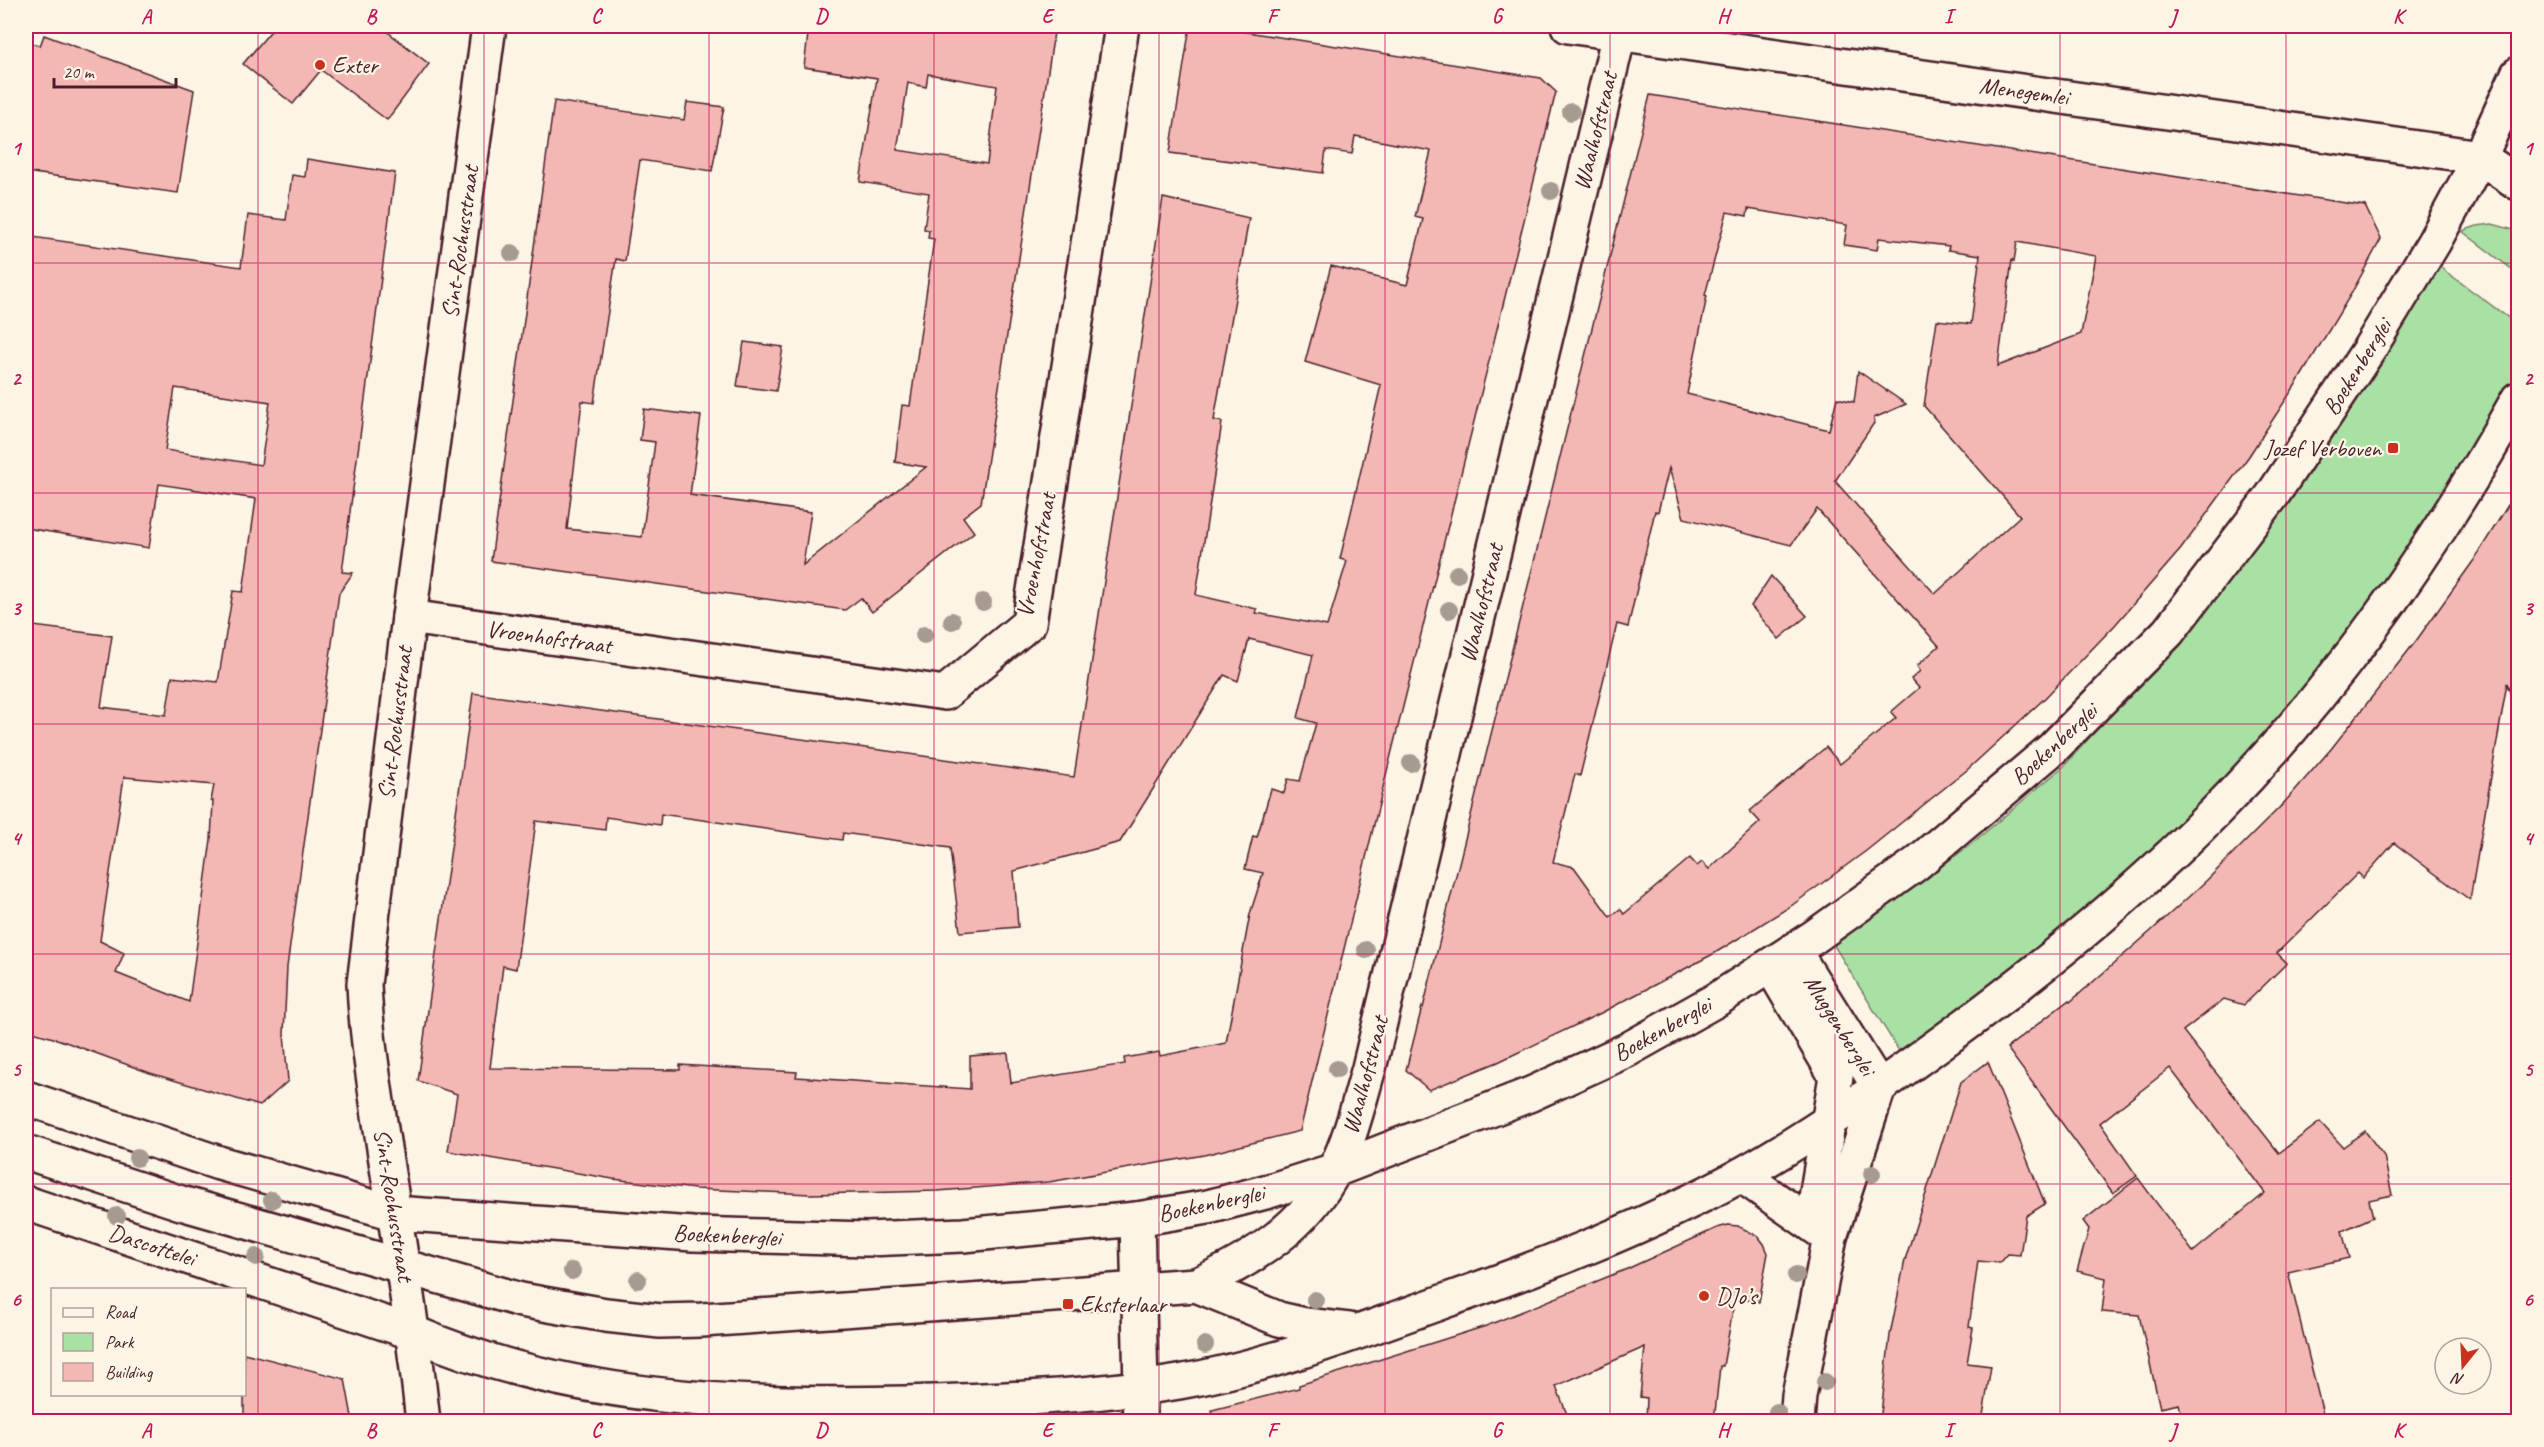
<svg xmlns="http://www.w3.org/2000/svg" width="2544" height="1447" font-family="Caveat,sans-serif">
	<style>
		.green { fill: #a9e1a5; stroke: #7a8068; stroke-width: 1.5 }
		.building { fill: #f4b8b4; stroke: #4a1f2b; stroke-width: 1.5; fill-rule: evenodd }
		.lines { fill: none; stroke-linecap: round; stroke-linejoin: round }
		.minor-casing { stroke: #4a1f2b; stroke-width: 38 }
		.minor { stroke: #fcf5e5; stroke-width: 33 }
		.tree { fill: #a79a90 }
		.grid { fill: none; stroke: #c2185b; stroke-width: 1.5; stroke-opacity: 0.55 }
		.poi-dot { fill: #c8321e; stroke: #fcf5e5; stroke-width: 2 }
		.labels { text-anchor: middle; stroke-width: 4.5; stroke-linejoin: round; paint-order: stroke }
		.poi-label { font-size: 24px; fill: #4a1f2b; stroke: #fcf5e5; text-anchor: start }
		.street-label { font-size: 24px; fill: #4a1f2b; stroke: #fcf5e5 }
		.neatline { fill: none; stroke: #c2185b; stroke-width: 2 }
		.grid-label { font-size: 20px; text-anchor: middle; font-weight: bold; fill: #c2185b }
	</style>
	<rect width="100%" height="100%" fill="#fcf5e5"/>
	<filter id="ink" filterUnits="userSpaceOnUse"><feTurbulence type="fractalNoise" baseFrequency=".0167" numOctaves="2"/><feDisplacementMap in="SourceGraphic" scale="12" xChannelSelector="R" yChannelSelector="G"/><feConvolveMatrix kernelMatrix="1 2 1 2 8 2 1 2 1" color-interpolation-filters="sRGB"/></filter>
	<g filter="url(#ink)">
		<g class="green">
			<path d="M2492,224L2518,231V274L2462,231L2477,226Z"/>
			<path d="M2437,265L2518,325V374L2399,565L2323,668L2238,765L2159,848L2000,983L1899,1051L1833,944L1969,846L2064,766L2156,664Z"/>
		</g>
		<g class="building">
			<path d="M275,26H380L429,64L387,120L321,70L293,104L243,64Z"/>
			<path d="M809,26H1055L981,503L963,517L974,532L872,612L861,598L845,610L491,561L554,101L684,120L687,102L724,107L712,171L640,160L625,261L616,259L594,403L582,401L567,529L642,537L655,442L640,440L644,409L701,416L690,495L811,512L803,565L926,467L895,462L902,405L910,406L934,239L928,238L929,230L924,229L929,193L860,182L877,78L804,67ZM928,74L997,86L987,164L897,150L908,83L926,87Z"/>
			<path d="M1190,26H1208L1541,78L1556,92L1387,771L1300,1131L1204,1155L1049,1182L938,1191L811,1194L695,1189L613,1179L448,1151L457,1094L418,1081L473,693L1074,777L1163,198L1249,218L1214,420L1222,422L1196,595L1257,609L1256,613L1327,626L1347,561L1340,559L1381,385L1305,362L1331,266L1407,285L1423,219L1415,217L1431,151L1355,136L1352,154L1326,150L1323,173L1170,153ZM1249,639L1313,655L1298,718L1316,723L1300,781L1288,779L1284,793L1271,789L1257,837L1253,836L1245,869L1263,873L1250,914L1226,1043L1160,1056L1159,1052L1124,1058L1125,1064L1011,1083L1008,1053L970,1056V1089L796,1077L797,1072L680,1065V1070L490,1068L503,966L516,969L536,821L605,830L606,817L660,825L661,814L842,840L843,833L950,848L960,932L1018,927L1014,871L1120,842L1224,675L1238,681Z"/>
			<path d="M44,35L194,90L178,193L26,172V41L40,46Z"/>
			<path d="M1650,95L2365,206L2381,239L2351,294L2300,378L2249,456L2181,549L2115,625L2044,699L1967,770L1866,851L1791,906L1715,953L1601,1013L1498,1062L1429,1090L1406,1070L1422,1007L1423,1008ZM1748,209L1847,225L1844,245L1877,250L1879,238L1949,246L1948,250L1980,255L1971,324L1937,320L1924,406L2020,516L1935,594L1835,481L1874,423V418L1906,404L1858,371L1854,402L1837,398L1829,430L1687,394L1707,296L1705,295L1727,212L1747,216ZM2017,242L2096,256L2081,334L1998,366L2012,260L2014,261ZM1669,468L1684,518L1791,545L1817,509L1939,646L1917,666L1920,671L1911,679L1919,688L1891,712L1896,718L1840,764L1826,747L1750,811L1760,822L1709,869L1702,862L1697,866L1690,858L1624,914L1620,909L1610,917L1574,867L1553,862L1575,774L1580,776L1617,624L1628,627L1655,511L1658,512Z"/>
			<path d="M307,159L395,173L342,572L353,573L339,593L287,967L284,1034L288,1081L260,1106L150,1073L60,1040L26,1030V625L112,636L101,707L166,715L172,677L218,682L233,591L243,592L256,499L159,484L149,548L26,528V236L241,267L248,215L286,220L292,175L305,177ZM175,388L270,402L261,465L165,450ZM124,777L214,785L211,801H213L211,839L189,1002L116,973L124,953L100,941Z"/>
			<path d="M744,342L783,347L776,391L737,386Z"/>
			<path d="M2518,489V695L2511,696L2507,683L2470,900L2394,843L2363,878L2358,873L2277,953L2287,963L2244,1005L2224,999L2183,1031L2279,1153L2320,1122L2343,1147L2365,1131L2384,1156L2392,1195L2369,1200L2373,1217L2342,1231L2349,1258L2288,1272L2325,1422H2183L2179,1404L2160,1408L2139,1315L2102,1312L2106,1278L2077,1271L2089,1229L2083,1221L2138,1178L2193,1252L2265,1193L2170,1068L2100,1123L2137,1176L2113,1193L2007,1048L2069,1000L2070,1002L2151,931L2206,881L2283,804L2331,749L2416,641L2474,560Z"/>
			<path d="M1771,576L1807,616L1779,639L1751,606Z"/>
			<path d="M1988,1062L2045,1204L2026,1216L2020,1255L2008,1254L2000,1263L1978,1261L1969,1327L1973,1328L1967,1363L1991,1366L1982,1422H1880L1890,1335L1905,1260L1961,1082Z"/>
			<path d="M1728,1225L1738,1226L1758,1236L1764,1244L1768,1253L1759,1302L1735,1298L1723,1366H1720L1714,1422H1646L1647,1398L1640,1397L1645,1347L1556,1386L1570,1422H1214L1212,1410L1299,1388V1385L1486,1326L1627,1269L1717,1228Z"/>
			<path d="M244,1353L345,1379L353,1422H244Z"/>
		</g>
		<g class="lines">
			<defs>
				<g id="minor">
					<path d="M1568,26L2480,157L2518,183"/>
					<path d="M409,617L945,693L1029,623L1122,26"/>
					<path d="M1794,951L1879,1087L1830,1237L1799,1396L1797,1422"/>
					<path d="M1771,966L1836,1076L1815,1204L1824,1232"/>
					<path d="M26,1098L219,1163L394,1213L693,1234L867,1239L963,1235L1137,1219L1208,1207L1269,1191L1335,1170L1531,1094L1627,1050L1716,1000L1814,937L1916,864L2052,749L2168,632L2272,496L2368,351L2434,242L2480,157L2518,74"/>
					<path d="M26,1152L181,1203L521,1300L606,1315L660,1321L702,1320L1196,1285C1252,1260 1307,1225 1335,1169C1351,1137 1359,1102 1369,1068L1621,26"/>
					<path d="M1741,1175L1828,1236"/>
					<path d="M26,1203L414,1333C567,1399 741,1407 905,1403C996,1400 1089,1397 1179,1382C1270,1366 1356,1333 1442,1302C1543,1266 1647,1227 1741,1175C1814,1134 1882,1086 1949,1037C2043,968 2134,894 2216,811C2336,689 2435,547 2518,399"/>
					<path d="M1137,1219L1141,1388L1139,1422"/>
					<path d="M1196,1285L1279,1319L1305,1325L1349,1330"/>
					<path d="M423,1422C413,1323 396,1226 381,1129C374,1081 366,1033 364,984L409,617L489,26"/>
				</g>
			</defs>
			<use href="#minor" class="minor-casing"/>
			<use href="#minor" class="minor"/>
		</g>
		<g class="tree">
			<circle cx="1571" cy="112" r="9"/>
			<circle cx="1551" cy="191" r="9"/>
			<circle cx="512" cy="253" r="9"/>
			<circle cx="1457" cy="574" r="9"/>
			<circle cx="983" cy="602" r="9"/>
			<circle cx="1449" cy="610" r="9"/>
			<circle cx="952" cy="621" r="9"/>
			<circle cx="924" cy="635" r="9"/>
			<circle cx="1411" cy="763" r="9"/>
			<circle cx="1366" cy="950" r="9"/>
			<circle cx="1337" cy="1069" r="9"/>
			<circle cx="137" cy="1158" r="9"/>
			<circle cx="1872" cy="1174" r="9"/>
			<circle cx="272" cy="1200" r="9"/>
			<circle cx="117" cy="1216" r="9"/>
			<circle cx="256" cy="1257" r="9"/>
			<circle cx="572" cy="1271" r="9"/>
			<circle cx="1796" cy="1275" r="9"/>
			<circle cx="638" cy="1280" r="9"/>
			<circle cx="1315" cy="1300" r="9"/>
			<circle cx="1205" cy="1345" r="9"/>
			<circle cx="1825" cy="1382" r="9"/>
			<circle cx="1777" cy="1412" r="9"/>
		</g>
	</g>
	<path class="grid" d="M258,26V1422M484,26V1422M709,26V1422M934,26V1422M1159,26V1422M1385,26V1422M1610,26V1422M1835,26V1422M2060,26V1422M2286,26V1422M26,263H2518M26,493H2518M26,724H2518M26,954H2518M26,1184H2518"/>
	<g class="poi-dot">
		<circle cx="320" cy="65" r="6"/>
		<rect x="2387" y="442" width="12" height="12" rx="3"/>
		<circle cx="1704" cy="1296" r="6"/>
		<rect x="1062" y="1298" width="12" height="12" rx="3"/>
	</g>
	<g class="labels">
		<g class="poi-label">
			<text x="332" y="73">Exter</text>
			<text x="2381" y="456" text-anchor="end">Jozef Verboven</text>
			<text x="1716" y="1304">DJo’s</text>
			<text x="1080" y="1312">Eksterlaar</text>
		</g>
		<g class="street-label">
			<text transform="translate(2024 91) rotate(8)" y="8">Menegemlei</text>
			<text transform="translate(1595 131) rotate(-76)" y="8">Waalhofstraat</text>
			<text transform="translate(460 242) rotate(-82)" y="8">Sint-Rochusstraat</text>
			<text transform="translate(2357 367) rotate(-58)" y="8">Boekenberglei</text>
			<text transform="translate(1036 555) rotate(-79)" y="8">Vroenhofstraat</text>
			<text transform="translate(1481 603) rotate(-76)" y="8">Waalhofstraat</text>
			<text transform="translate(549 637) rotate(8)" y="8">Vroenhofstraat</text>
			<text transform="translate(395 723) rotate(-83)" y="8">Sint-Rochusstraat</text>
			<text transform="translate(2054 744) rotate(-43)" y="8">Boekenberglei</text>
			<text transform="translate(1840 1025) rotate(58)" y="8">Muggenberglei</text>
			<text transform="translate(1662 1029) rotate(-29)" y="8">Boekenberglei</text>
			<text transform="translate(1365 1075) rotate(-75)" y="8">Waalhofstraat</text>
			<text transform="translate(1211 1203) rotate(-12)" y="8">Boekenberglei</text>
			<text transform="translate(394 1205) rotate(81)" y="8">Sint-Rochusstraat</text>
			<text transform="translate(727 1235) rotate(3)" y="8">Boekenberglei</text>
			<text transform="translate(152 1245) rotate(18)" y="8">Dascottelei</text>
		</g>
	</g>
	<rect width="2544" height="1447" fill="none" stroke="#fcf5e5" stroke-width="66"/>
	<rect x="51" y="1288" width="195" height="108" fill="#fcf5e5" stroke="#b59f9b" stroke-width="1.5"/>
	<rect x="63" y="1308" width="30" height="9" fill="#fcf5e5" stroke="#b59f9b" stroke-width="1.5"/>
	<text x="105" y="1318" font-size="18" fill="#4a1f2b">Road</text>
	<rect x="63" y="1333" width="30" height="18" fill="#a9e1a5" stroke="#b59f9b" stroke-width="1.5"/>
	<text x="105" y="1348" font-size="18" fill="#4a1f2b">Park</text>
	<rect x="63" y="1363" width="30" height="18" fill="#f4b8b4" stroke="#b59f9b" stroke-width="1.5"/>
	<text x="105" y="1378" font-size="18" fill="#4a1f2b">Building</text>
	<g transform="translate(2463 1366) rotate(198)"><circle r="28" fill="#fcf5e5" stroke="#b59f9b" stroke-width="1.5"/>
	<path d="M0-4.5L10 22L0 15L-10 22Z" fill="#c8321e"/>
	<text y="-9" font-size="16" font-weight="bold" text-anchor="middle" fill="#4a1f2b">N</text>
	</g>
	<path d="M54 78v9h122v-9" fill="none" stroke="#4a1f2b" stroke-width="3"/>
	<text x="63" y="78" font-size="18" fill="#4a1f2b" stroke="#fcf5e5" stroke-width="4.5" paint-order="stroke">20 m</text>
	<rect x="33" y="33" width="2478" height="1381" class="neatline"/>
	<g class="grid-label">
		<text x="146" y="23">A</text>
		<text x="371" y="23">B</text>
		<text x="596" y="23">C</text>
		<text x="821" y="23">D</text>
		<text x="1047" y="23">E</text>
		<text x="1272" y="23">F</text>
		<text x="1497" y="23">G</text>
		<text x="1723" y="23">H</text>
		<text x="1948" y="23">I</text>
		<text x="2173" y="23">J</text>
		<text x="2398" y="23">K</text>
		<text x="16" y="155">1</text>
		<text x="2528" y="155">1</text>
		<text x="16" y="385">2</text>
		<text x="2528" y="385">2</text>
		<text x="16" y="615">3</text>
		<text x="2528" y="615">3</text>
		<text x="16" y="845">4</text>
		<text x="2528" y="845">4</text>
		<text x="16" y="1076">5</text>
		<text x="2528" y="1076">5</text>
		<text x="16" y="1306">6</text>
		<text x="2528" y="1306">6</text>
		<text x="146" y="1437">A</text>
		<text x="371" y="1437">B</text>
		<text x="596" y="1437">C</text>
		<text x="821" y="1437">D</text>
		<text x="1047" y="1437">E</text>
		<text x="1272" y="1437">F</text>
		<text x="1497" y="1437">G</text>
		<text x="1723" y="1437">H</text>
		<text x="1948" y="1437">I</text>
		<text x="2173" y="1437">J</text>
		<text x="2398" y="1437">K</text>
	</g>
</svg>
